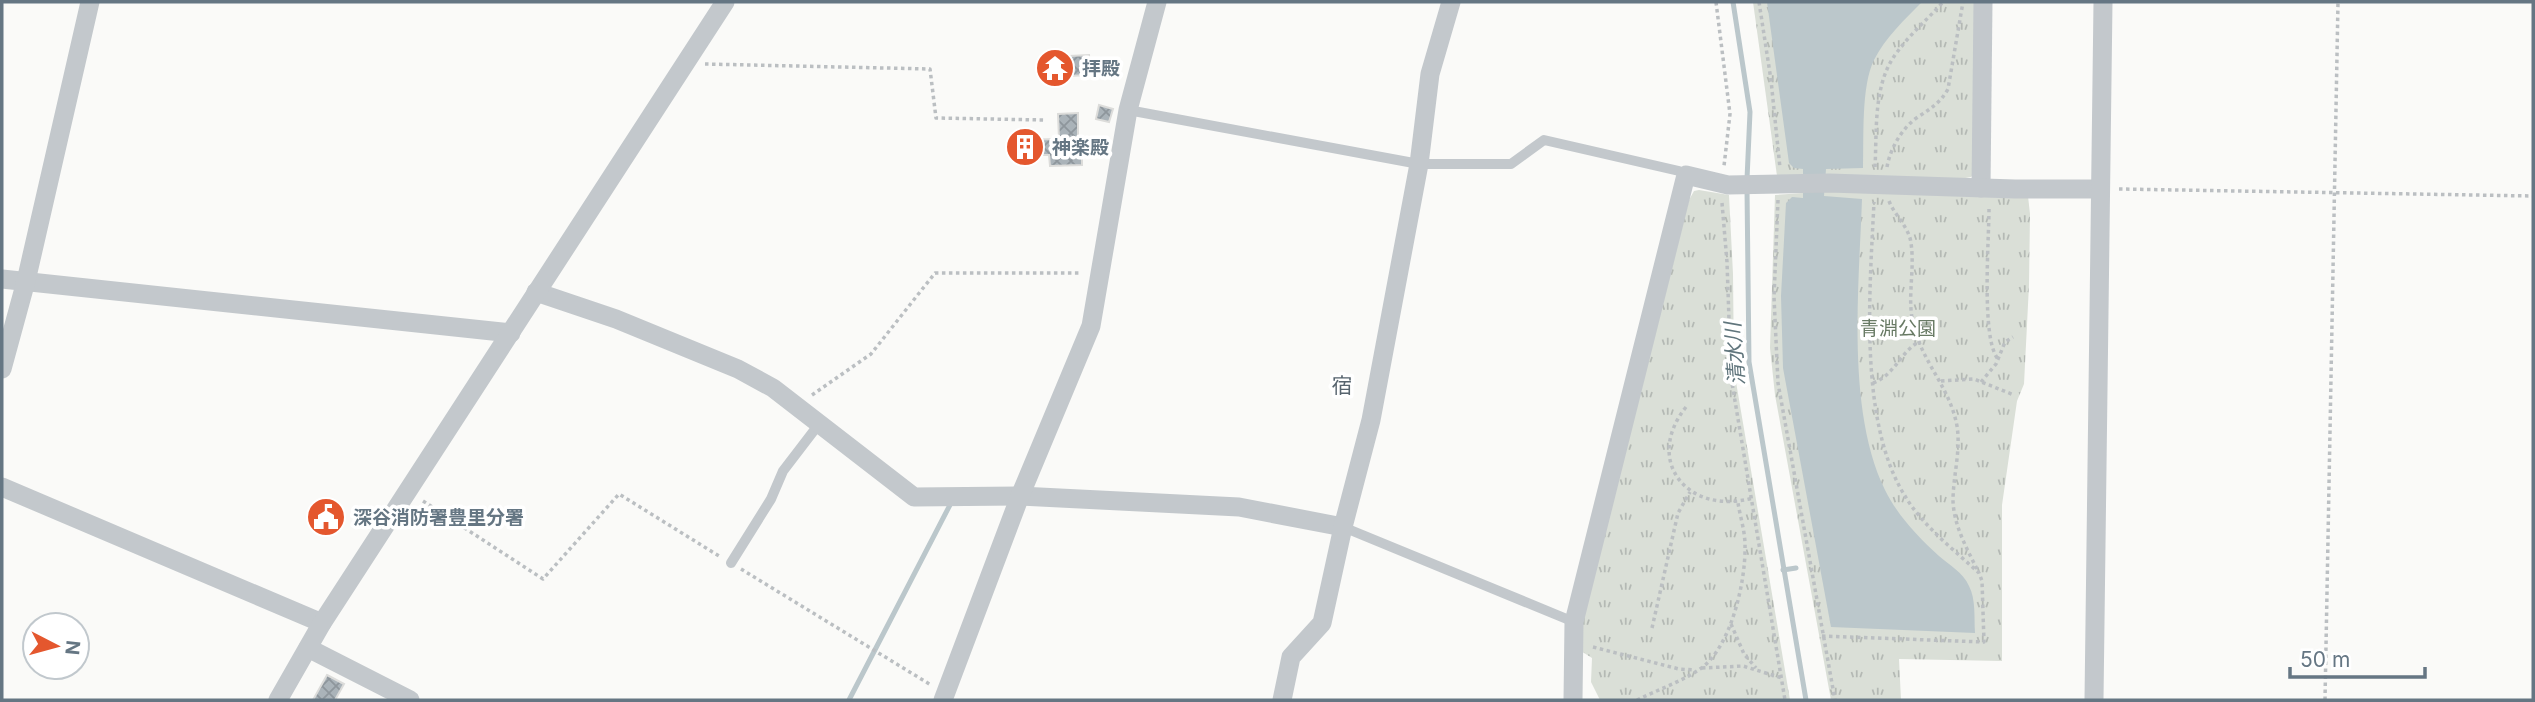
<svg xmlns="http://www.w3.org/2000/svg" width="2535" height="702" font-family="Inter,'Noto Sans JP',sans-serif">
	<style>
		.park { fill: url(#park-tufts) }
		.water { fill: #bbc7cb }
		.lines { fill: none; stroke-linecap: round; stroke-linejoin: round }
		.stream { stroke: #bbc7cb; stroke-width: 5 }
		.building { fill: url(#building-cross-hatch); stroke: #dcdcda; stroke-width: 2 }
		.path { stroke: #bbbfc2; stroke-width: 3.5; stroke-dasharray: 3.5 3.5; stroke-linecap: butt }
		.lane { stroke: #c3c8cc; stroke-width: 10 }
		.street { stroke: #c3c8cc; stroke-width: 19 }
		.labels { text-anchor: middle; stroke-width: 7; stroke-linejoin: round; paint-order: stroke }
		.poi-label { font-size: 19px; font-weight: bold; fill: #657683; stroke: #fff; text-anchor: start }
		.park-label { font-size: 19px; fill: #687a64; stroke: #fff }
		.water-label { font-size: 21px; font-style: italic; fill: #60757c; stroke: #fff }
		.neighbourhood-label { font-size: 21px; fill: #57646e; stroke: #fff }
	</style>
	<defs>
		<pattern id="park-tufts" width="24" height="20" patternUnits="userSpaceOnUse" patternTransform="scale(1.75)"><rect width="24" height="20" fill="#dadfd7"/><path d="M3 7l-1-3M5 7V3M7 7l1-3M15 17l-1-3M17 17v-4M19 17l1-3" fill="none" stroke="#b4b9b4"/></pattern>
		<pattern id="building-cross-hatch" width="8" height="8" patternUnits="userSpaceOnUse" patternTransform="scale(1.75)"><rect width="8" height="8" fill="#aab3b9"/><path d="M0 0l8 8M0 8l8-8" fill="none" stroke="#8e969c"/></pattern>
	</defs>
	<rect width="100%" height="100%" fill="#fafaf8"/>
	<g class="park">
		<path d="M1753,2H1977L1975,173L1971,177L1960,179L1777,176Z"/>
		<path d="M1699,190L1729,195L1733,274L1734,370L1790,700H1600L1591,682L1592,658L1581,651L1582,622L1689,200L1694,191Z"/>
		<path d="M1830,191L2028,196L2030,214L2029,285L2024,384L2017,401L2002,505V661L1899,659L1901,700H1831L1775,395L1770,348L1775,195Z"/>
	</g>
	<path class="water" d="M1767,2H1922C1905,19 1885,38 1874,60C1861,86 1864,138 1863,168L1826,169L1824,196L1862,199C1859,287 1846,410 1885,490C1898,516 1918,537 1939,556C1949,565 1963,572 1969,586C1976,599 1974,618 1975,633L1831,627L1783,368L1781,296L1786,203L1792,197L1803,198V169L1794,168L1789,163Z"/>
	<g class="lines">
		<g class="stream">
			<path d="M1733,2L1750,112L1747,179"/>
			<path d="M1747,189L1749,362L1806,700"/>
			<path d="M1783,570L1796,568"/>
			<path d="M849,700L952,501"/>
		</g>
	</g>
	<g class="building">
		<path d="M1089,55L1090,75L1045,77L1046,57L1070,59V56Z"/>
		<path d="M1099,105L1113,109L1109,122L1096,119Z"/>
		<path d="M1078,113V150H1082V165L1050,166L1049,155H1016V140L1059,139L1058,114Z"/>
		<path d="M327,675L344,684L335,700H313Z"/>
	</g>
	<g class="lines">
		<g class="path">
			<path d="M1716,2L1730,114L1724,166"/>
			<path d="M1759,2L1771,80L1780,168"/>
			<path d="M705,64L930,69L936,118L1044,120"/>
			<path d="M1875,167C1877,131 1873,86 1895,55C1909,35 1927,20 1943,2"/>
			<path d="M1887,167C1890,150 1900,131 1915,119C1928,110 1940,104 1948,89L1963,2"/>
			<path d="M2119,189L2533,196"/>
			<path d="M1778,200L1774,297L1778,383L1835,700"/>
			<path d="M1889,201C1895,216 1909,227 1911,243C1915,270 1907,297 1913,323C1921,361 1950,387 1957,426C1961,451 1953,476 1953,501C1954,526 1967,549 1978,571"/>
			<path d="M1722,203L1727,262L1731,377L1785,700"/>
			<path d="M1989,209C1989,240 1981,339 1998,359"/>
			<path d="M1941,381L1974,379L2014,395"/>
			<path d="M1981,382L1996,364L2005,342L2013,337"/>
			<path d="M1873,383C1895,375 1900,352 1920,341"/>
			<path d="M812,395L871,354L935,273H1081"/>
			<path d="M1686,407C1643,461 1688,516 1753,498"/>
			<path d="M423,501L543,579L619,494L719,556"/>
			<path d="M741,569L931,685"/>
			<path d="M1731,624L1744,654L1756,668"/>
			<path d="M1652,628L1678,513L1690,492"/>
			<path d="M1822,636L1984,642L1982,581L1979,573C1954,550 1922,525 1905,496C1858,421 1870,288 1874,202"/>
			<path d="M1593,647L1679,669L1694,670"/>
			<path d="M1702,668L1743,666L1782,678"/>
			<path d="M1637,700C1657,690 1681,682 1700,669C1731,648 1746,581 1745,545C1745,531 1740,516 1738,503"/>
			<path d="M2325,700L2338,2"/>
		</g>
		<g class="lane">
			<path d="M1128,110L1419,164H1511L1544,140L1679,171L1686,175"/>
			<path d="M1343,527L1574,622"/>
			<path d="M731,563L771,499L783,471L819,424"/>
		</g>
		<g class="street">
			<path d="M1981,188L1983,2"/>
			<path d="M2,279L511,333"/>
			<path d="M536,292L616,319L738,369L773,388L914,497L1020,496L1239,507L1343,527"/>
			<path d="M2,369L26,281L90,2"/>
			<path d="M2,487L322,623"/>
			<path d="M308,648L410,700"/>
			<path d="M278,700L322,623L725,2"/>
			<path d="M943,700L1020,496L1091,326L1128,110L1157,2"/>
			<path d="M1282,700L1291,657L1322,623L1343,527L1371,420L1419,164L1430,74L1451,2"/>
			<path d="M1573,700L1574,622L1686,175L1728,185L1829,183L2015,189H2100"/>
			<path d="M2094,700L2103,2"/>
		</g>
	</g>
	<defs>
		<symbol id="temple-disc" viewBox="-11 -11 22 22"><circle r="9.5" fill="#e4572e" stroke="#fff"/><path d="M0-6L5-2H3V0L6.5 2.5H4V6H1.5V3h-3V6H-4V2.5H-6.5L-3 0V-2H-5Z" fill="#fff"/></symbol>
		<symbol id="building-disc" viewBox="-11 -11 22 22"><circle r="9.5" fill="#e4572e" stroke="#fff"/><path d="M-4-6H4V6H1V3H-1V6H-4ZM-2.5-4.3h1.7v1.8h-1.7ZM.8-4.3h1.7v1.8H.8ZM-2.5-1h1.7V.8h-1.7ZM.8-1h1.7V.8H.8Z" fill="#fff"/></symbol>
		<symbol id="civic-disc" viewBox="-11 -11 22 22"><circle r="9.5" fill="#e4572e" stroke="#fff"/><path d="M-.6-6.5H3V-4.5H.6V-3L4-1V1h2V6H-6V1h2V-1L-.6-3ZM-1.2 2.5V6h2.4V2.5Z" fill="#fff"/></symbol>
	</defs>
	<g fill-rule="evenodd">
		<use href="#temple-disc" x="1033" y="46" width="44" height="44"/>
		<use href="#building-disc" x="1003" y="125" width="44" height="44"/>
		<use href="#civic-disc" x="304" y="495" width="44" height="44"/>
	</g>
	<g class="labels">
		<g class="poi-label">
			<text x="1082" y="75">拝殿</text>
			<text x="1052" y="154">神楽殿</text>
			<text x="353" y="524">深谷消防署豊里分署</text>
		</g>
		<g class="park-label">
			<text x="1898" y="335">青淵公園</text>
		</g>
		<g class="water-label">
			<text transform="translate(1735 354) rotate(-94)" y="7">清水川</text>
		</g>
		<g class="neighbourhood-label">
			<text x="1342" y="393">宿</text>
		</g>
	</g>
	<rect width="2535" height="702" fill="none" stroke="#657683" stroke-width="7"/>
	<g transform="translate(56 646) rotate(96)"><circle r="33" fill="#ffffff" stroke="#c1c8cd" stroke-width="2"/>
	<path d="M0-5L12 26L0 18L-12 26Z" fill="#e4572e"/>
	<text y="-10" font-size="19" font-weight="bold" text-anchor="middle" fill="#657683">N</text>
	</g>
	<path d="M2290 667v10h135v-10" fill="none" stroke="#657683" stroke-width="3.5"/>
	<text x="2300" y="667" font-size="21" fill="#657683" stroke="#ffffff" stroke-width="5" paint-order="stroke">50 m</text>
</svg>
